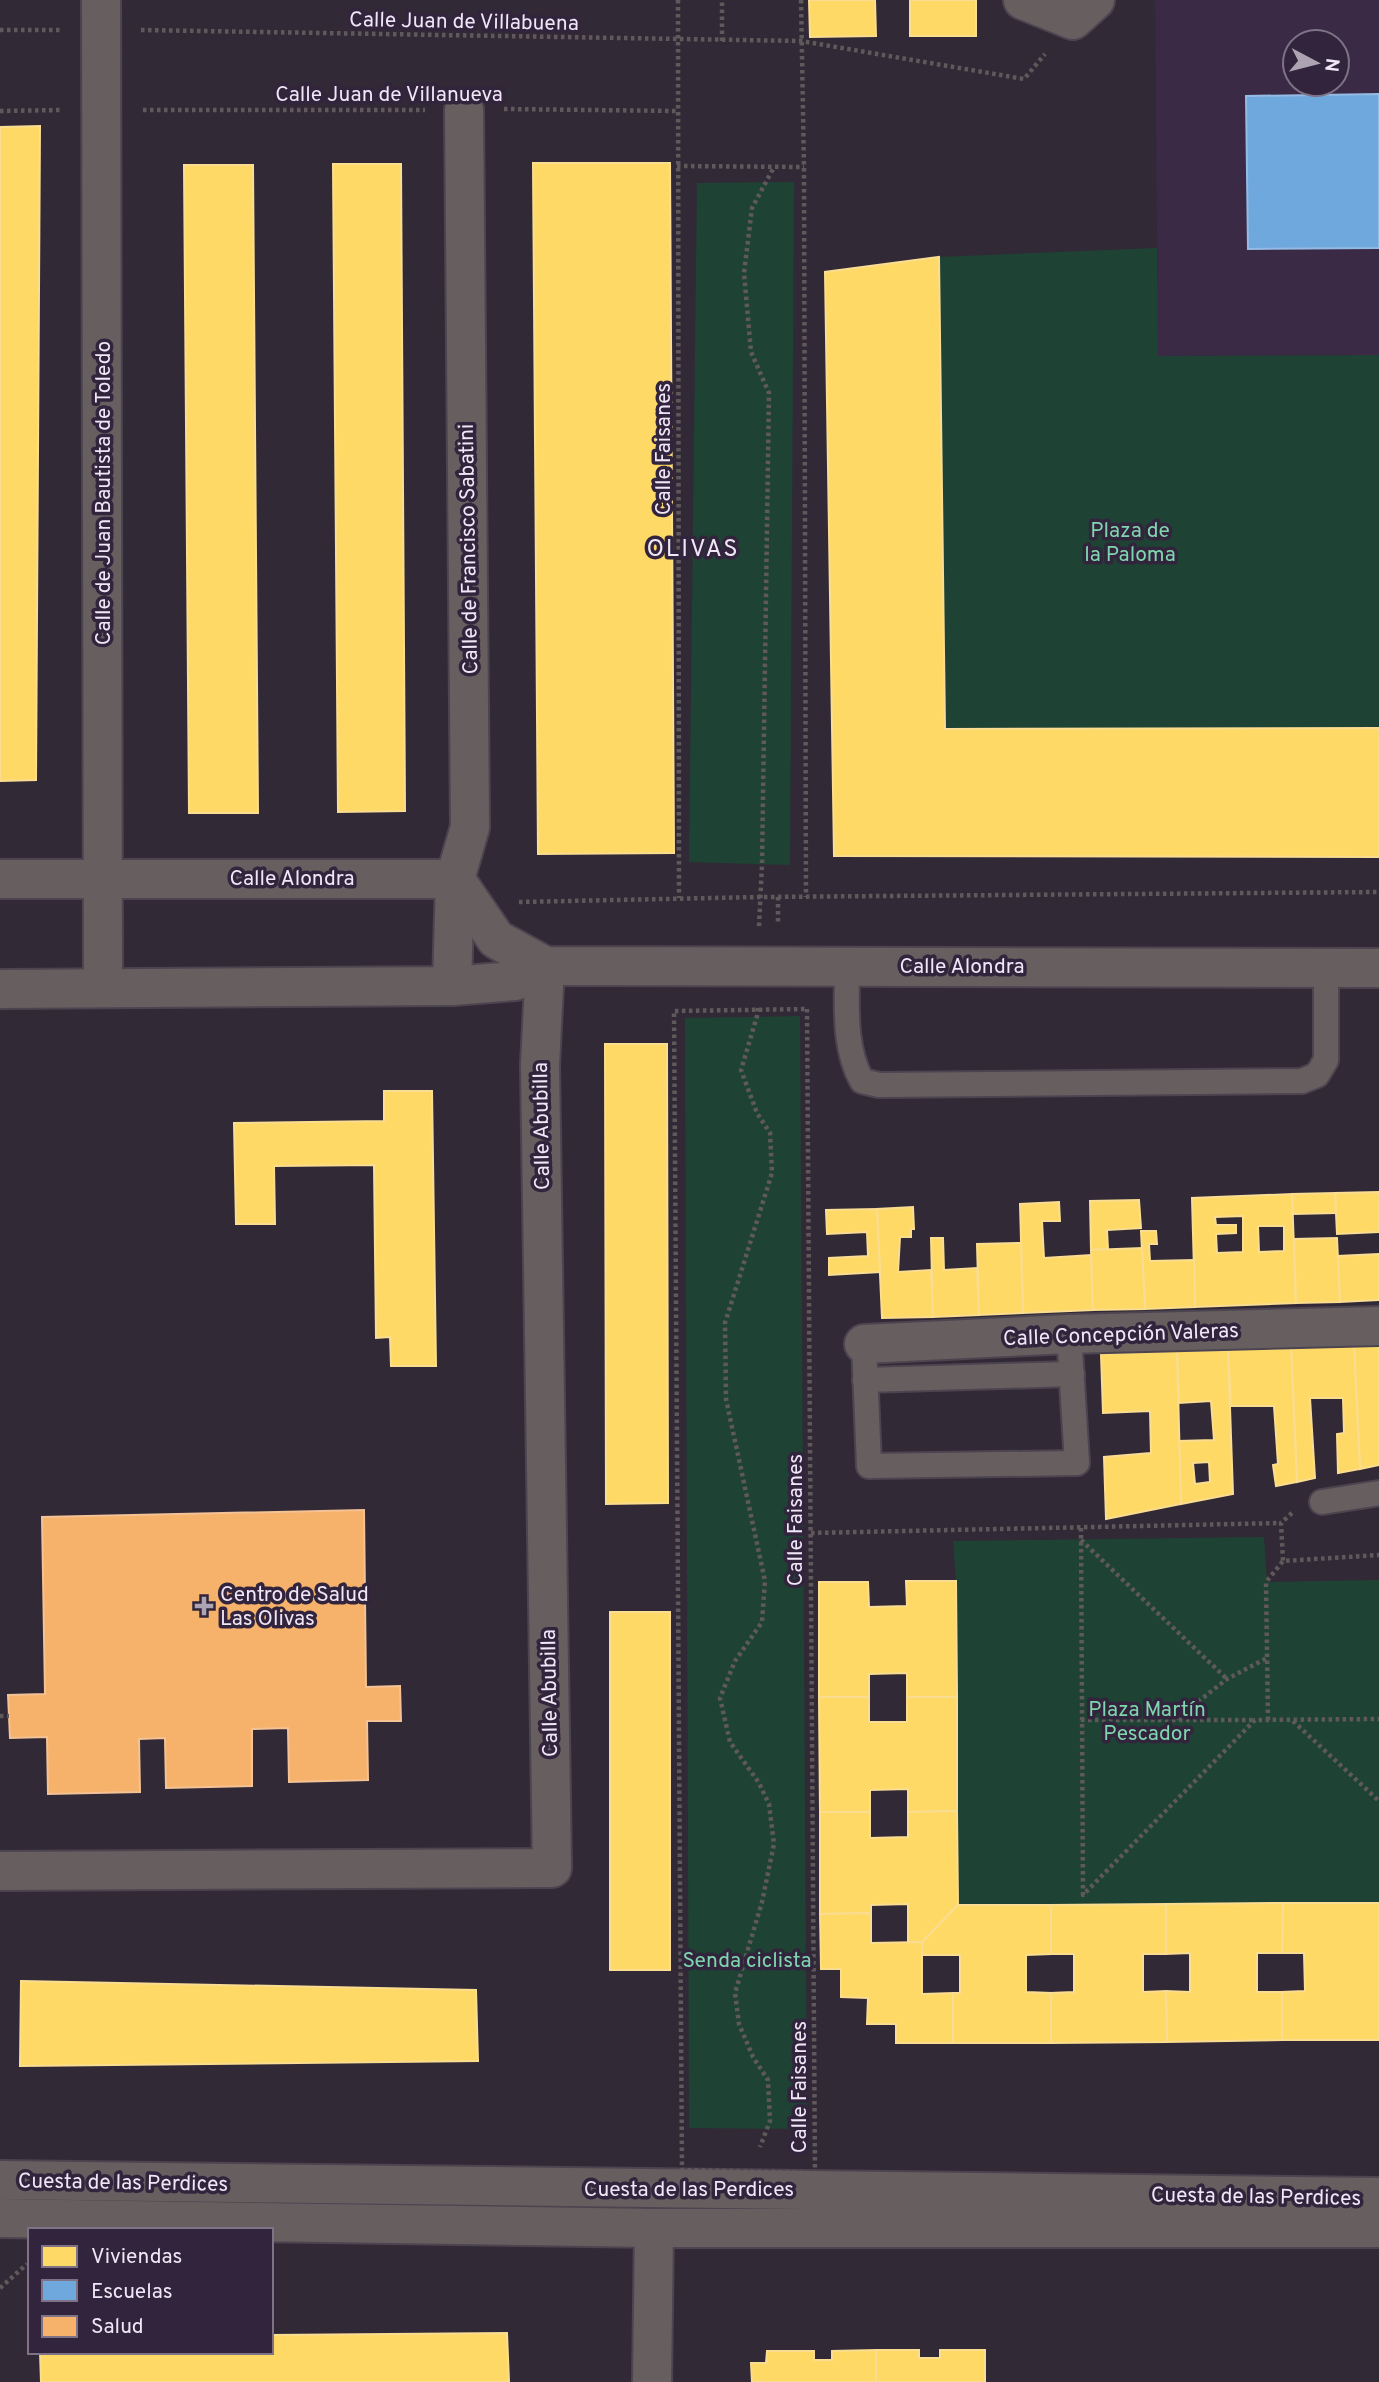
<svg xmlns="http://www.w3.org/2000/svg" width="1379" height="2382" font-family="Overpass,sans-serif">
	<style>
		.built { fill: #3a2a46; fill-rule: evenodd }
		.green { fill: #1e4334 }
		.homes { fill: #ffd966; stroke: #fadd91; stroke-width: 2; fill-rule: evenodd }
		.schools { fill: #6fa8dc; stroke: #95bbe4; stroke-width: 2 }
		.health { fill: #f6b26b; stroke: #f4c295; stroke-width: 2 }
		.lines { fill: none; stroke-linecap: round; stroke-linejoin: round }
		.lane-casing { stroke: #4c4550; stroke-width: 28 }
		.street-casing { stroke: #4c4550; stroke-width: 42 }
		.path { stroke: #60595c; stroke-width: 4.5; stroke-dasharray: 3.5 3.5; stroke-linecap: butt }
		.lane { stroke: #675e60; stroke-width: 24 }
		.street { stroke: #675e60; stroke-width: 38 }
		.poi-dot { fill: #aca4b3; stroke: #32243c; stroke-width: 2.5 }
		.labels { text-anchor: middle; stroke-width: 7; stroke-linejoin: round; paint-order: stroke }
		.street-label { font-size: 21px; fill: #efe6f6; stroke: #32243c }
		.park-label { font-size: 21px; fill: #7fd6ae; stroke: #32243c }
		.poi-label { font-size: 21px; fill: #efe6f6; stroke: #32243c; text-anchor: start }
		.quarter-label { font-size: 24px; letter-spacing: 2px; fill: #efe6f6; stroke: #32243c }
	</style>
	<rect width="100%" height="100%" fill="#312a36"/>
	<path class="built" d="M1155,0H1379V355L1158,356ZM1295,42H1337V84H1295Z"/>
	<g class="green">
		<path d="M794,182L790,865L689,862L697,183Z"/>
		<path d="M1157,248L1158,356L1379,355V728L945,729L939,257Z"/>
		<path d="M800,1016L807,2129L689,2128L685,1018Z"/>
		<path d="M1264,1537L1267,1582L1379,1580V1903L958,1905L956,1581L953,1541Z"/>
	</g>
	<g class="homes">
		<path d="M809,0H875L876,36L810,37Z"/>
		<rect x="910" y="0" width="66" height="36"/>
		<path d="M40,126L36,780L0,781V127Z"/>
		<path d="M533,163H670L674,853L538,854Z"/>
		<path d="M333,164H401L405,811L338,812Z"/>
		<path d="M184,165H253L258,813H189Z"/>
		<path d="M939,257L945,729L1379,728V857L834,856L825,272Z"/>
		<path d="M605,1044H667L668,1503L606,1504Z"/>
		<path d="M384,1091H432L436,1366H391L390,1337L376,1338L374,1165L274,1166L275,1224H236L234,1123L384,1121Z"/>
		<path d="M1379,1192V1232L1337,1234L1335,1193Z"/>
		<path d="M1335,1193L1336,1213L1293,1214L1292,1194Z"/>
		<path d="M1292,1194L1296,1303L1195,1307L1192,1198ZM1243,1216V1252L1217,1253L1216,1234L1236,1233V1225H1216L1215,1217ZM1258,1226H1284V1251L1259,1252Z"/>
		<path d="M1139,1200L1141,1228L1107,1230L1108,1249L1091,1250L1090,1201Z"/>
		<path d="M1059,1202L1060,1221H1042L1044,1258L1091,1255L1093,1310L1023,1313L1020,1204Z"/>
		<path d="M913,1207L914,1229H911V1237H900L898,1272L931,1270L933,1317L882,1318L877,1209Z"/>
		<path d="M877,1209L880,1272L829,1275V1258L868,1256L867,1232L827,1234L826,1210Z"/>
		<path d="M1141,1231H1156L1157,1244H1149L1150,1261L1194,1260L1195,1307L1145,1309Z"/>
		<path d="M931,1238H943L944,1270L977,1268L979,1315L933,1317Z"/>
		<path d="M1337,1238L1340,1302L1296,1303L1294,1239Z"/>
		<path d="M1021,1243L1023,1313L979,1315L977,1244Z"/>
		<path d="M1142,1248L1145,1309L1093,1310L1091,1250Z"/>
		<path d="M1379,1254V1300L1340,1302L1338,1256Z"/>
		<path d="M1379,1345V1465L1360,1469L1354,1346Z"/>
		<path d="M1354,1346L1360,1469L1338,1473L1337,1434L1344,1433L1343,1398H1310L1315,1478L1297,1482L1291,1348Z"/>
		<path d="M1291,1348L1297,1482L1276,1486L1273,1465L1278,1464L1274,1406H1231L1228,1350Z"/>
		<path d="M1228,1350L1233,1494L1181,1504L1179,1441L1214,1440L1211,1401L1179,1403L1177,1351ZM1209,1462L1210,1482L1195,1484L1193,1463Z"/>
		<path d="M1177,1351L1181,1504L1106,1519L1104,1457L1151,1453L1150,1411L1103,1413L1101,1354Z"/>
		<path d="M906,1581H956L957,1697H907V1673L869,1674V1697H819V1582H868L869,1607L907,1606Z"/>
		<rect x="610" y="1612" width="60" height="358"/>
		<path d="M819,1697H869V1722H907V1697H957V1811L908,1812V1789L870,1790V1812H820Z"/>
		<path d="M957,1811L958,1905L922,1942H908V1904L871,1905V1913L820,1914V1812H870V1838L908,1837V1812Z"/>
		<path d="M1283,1903H1379V2040H1282V1992L1305,1991L1304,1953H1282Z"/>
		<path d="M1283,1903L1282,1953H1257V1992H1282V2040L1167,2042L1166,1991L1190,1992V1953L1166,1954V1904Z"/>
		<path d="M1166,1904V1954H1143V1992L1166,1991L1167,2042L1051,2043V1993L1074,1992V1954H1051V1905Z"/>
		<path d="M958,1905H1051V1954L1026,1955V1992L1051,1993V2043H953V1993H960V1955H922V1942Z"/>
		<path d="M871,1913V1943L922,1942V1994L953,1993V2043H896V2024H867L868,1998L841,1997V1969H821L820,1914Z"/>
		<path d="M21,1981L476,1990L478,2061L20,2066Z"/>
		<path d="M507,2333L509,2382H41L40,2352H271V2335Z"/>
		<path d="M876,2350V2382H752L751,2363H766L767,2351H814V2360H832V2351Z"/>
		<path d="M876,2350H919V2358H940V2350H985V2382H876Z"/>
	</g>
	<path class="schools" d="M1379,94V248L1248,249L1246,96Z"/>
	<path class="health" d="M364,1510L366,1687L400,1686L401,1721H367L368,1780L289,1782L288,1728L252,1729V1786L166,1788L165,1738L139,1739L140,1792L48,1794L47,1737L10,1738L9,1716L8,1695L45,1694L42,1517Z"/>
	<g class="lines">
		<defs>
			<g id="lane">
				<path d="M847,966C847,1004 843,1047 862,1081L879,1085L1302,1081L1317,1075L1326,1060V968"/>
				<path d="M864,1344L869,1466L1077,1463L1069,1334"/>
				<path d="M865,1380L1072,1374"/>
				<path d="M1322,1502L1379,1493"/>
			</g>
			<g id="street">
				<path d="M101,0L103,987"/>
				<path d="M1023,0L1073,20L1095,0"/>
				<path d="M0,879H455L496,939L545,966L1379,968"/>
				<path d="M452,986L455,879L470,827L464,110"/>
				<path d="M0,989L452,986L515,981L545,966"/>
				<path d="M864,1344L1069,1334L1379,1326"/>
				<path d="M0,1871L552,1868L540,1065L545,966"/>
				<path d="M0,2180L1379,2197"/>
				<path d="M0,2218L654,2228H1379"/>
				<path d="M652,2382L654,2228"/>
			</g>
		</defs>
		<use href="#lane" class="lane-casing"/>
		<use href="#street" class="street-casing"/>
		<g class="path">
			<path d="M678,0L679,898"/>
			<path d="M801,0L804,167L806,897"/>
			<path d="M0,30H62"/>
			<path d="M141,30L801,41L1024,79L1045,54"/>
			<path d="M722,41V0"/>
			<path d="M504,109L678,111"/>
			<path d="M143,110H425"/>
			<path d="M0,111L61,110"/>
			<path d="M677,166L804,167"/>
			<path d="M778,897V925"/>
			<path d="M519,902L760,897L1379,892"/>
			<path d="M759,926L762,865L769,393L751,352L744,273L752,208L774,167"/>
			<path d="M758,1008L757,1016L741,1070L757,1113L770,1133L772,1173L725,1323L726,1399L765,1581L762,1622L735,1661L720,1698L730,1742L759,1783L769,1804L774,1844L762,1902L735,1993L739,2024L753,2057L768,2080L770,2121L760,2147"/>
			<path d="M807,1009L815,2173L682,2170L674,1011Z"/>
			<path d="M1292,1513L1281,1523L1283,1561L1379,1555"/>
			<path d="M1081,1528L1083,1895L1255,1720L1379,1719"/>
			<path d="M811,1533L1281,1523"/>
			<path d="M1081,1540L1227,1679"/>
			<path d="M0,1716H9"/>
			<path d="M1176,1719L1227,1679L1267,1658"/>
			<path d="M1081,1720H1254"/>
			<path d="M1268,1720L1266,1582L1283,1561"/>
			<path d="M1293,1721L1379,1801"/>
			<path d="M0,2288L27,2264"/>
		</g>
		<use href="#lane" class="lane"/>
		<use href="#street" class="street"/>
	</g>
	<path class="poi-dot" d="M200.5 1595.5h7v7h7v7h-7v7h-7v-7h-7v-7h7z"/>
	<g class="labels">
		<g class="street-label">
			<text transform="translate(464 21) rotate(1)" y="7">Calle Juan de Villabuena</text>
			<text x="389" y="101">Calle Juan de Villanueva</text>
			<text transform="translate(663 449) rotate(-90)" y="7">Calle Faisanes</text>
			<text transform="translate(103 493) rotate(-90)" y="7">Calle de Juan Bautista de Toledo</text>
			<text transform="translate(468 549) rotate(-91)" y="7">Calle de Francisco Sabatini</text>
			<text x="292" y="885">Calle Alondra</text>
			<text x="962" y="973">Calle Alondra</text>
			<text transform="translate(541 1126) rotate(-91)" y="7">Calle Abubilla</text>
			<text transform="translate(1121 1334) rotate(-2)" y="7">Calle Concepción Valeras</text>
			<text transform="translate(795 1520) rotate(-90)" y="7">Calle Faisanes</text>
			<text transform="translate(549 1693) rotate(-91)" y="7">Calle Abubilla</text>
			<text transform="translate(799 2087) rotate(-90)" y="7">Calle Faisanes</text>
			<text transform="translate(123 2182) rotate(1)" y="7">Cuesta de las Perdices</text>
			<text x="689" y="2196">Cuesta de las Perdices</text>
			<text transform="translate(1256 2196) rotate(1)" y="7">Cuesta de las Perdices</text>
		</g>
		<g class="park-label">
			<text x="1130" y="537">Plaza de<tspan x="1130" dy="24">la Paloma</tspan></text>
			<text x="1147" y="1716">Plaza Martín<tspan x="1147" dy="24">Pescador</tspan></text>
			<text x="747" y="1967">Senda ciclista</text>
		</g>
		<g class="poi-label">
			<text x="220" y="1601">Centro de Salud<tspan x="220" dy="24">Las Olivas</tspan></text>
		</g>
		<g class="quarter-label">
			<text x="693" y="556">OLIVAS</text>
		</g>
	</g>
	<rect x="28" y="2228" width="245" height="126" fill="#32243c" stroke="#7e7286" stroke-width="2"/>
	<rect x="42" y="2246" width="35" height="21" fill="#ffd966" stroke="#7e7286" stroke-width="2"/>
	<text x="91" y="2263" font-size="21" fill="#efe6f6">Viviendas</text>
	<rect x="42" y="2280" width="35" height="21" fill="#6fa8dc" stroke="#7e7286" stroke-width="2"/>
	<text x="91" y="2298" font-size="21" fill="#efe6f6">Escuelas</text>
	<rect x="42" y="2316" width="35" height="21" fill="#f6b26b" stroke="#7e7286" stroke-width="2"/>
	<text x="91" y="2333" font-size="21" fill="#efe6f6">Salud</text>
	<g transform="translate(1316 63) rotate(97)"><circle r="33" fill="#32243c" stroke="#7e7286" stroke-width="2"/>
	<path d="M0-5L12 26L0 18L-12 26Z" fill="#aca4b3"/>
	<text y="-10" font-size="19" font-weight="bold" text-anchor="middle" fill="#efe6f6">N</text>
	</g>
</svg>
